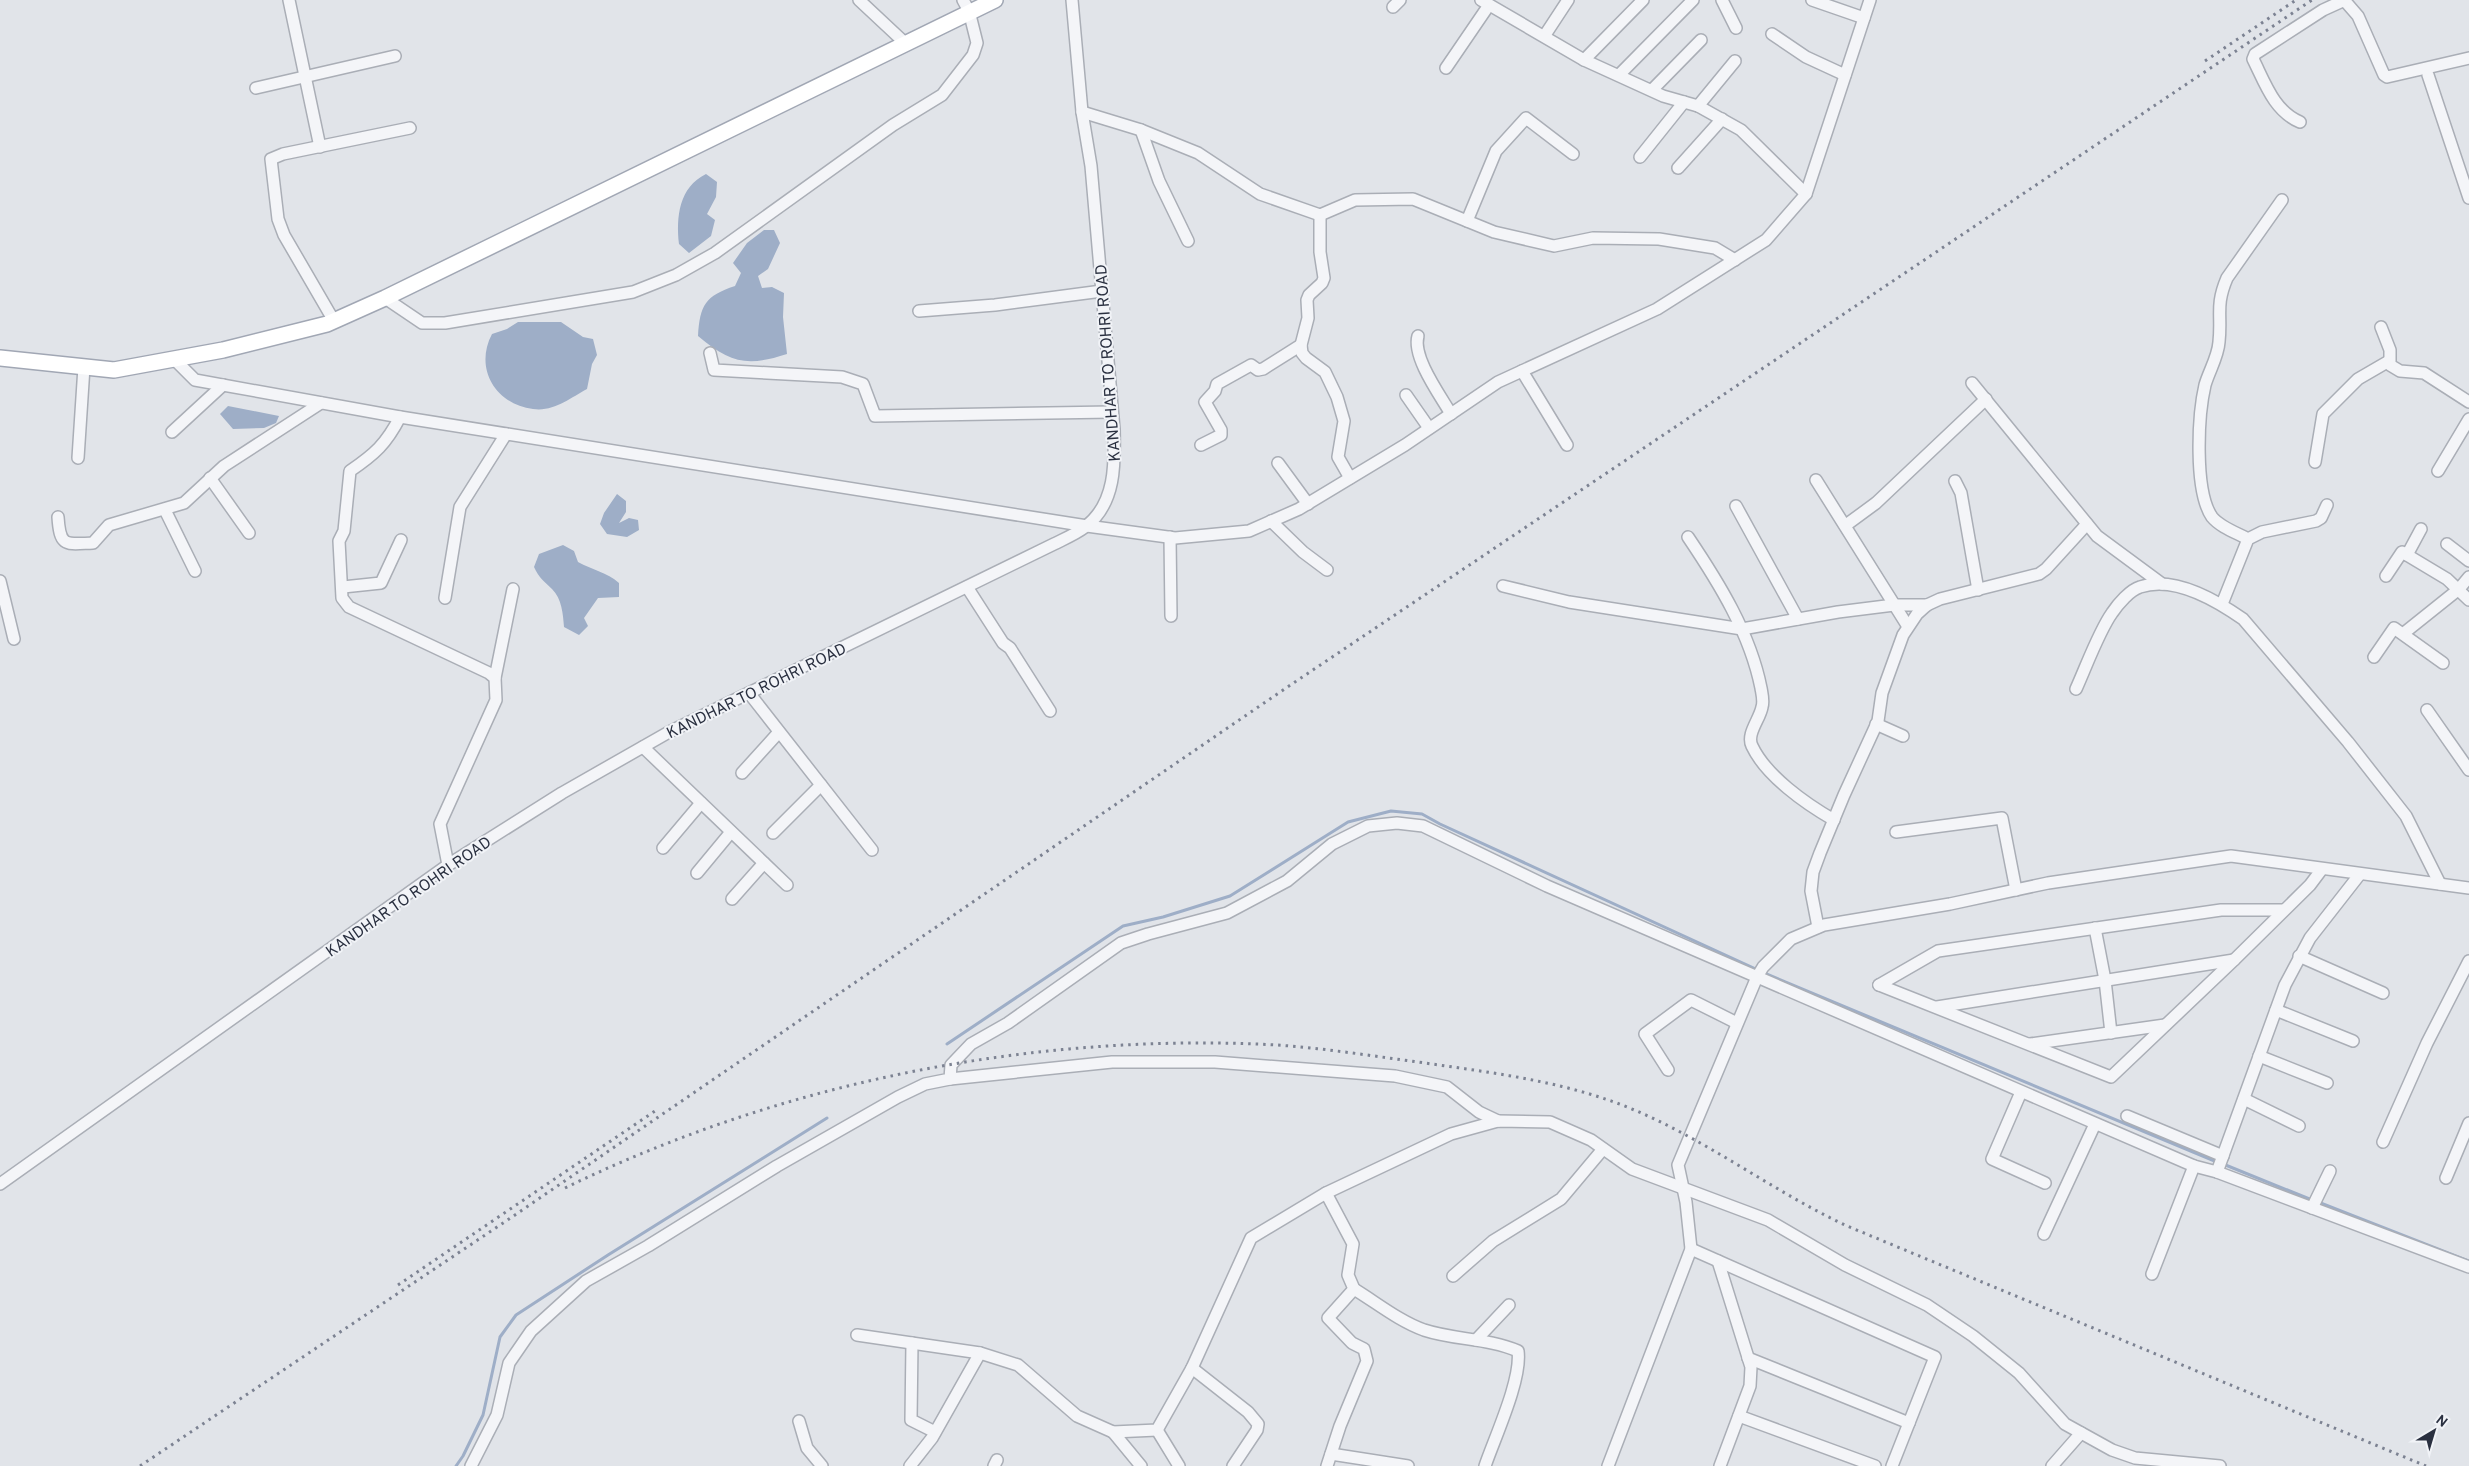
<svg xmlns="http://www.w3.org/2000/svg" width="2469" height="1466" font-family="Overpass,sans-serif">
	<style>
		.water { fill: #9eaec7 }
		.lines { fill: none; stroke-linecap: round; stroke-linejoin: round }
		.stream { stroke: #9eaec7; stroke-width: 3 }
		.minor-casing { stroke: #aaaeb6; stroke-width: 14 }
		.major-casing { stroke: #a1a7b4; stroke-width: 18 }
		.minor { stroke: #f4f5f8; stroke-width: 11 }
		.major { stroke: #fff; stroke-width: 15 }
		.rail { stroke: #7c8292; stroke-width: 3; stroke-dasharray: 2.5 5; stroke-linecap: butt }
		.labels { text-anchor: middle; stroke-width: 4; stroke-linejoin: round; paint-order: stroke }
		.street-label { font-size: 16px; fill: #2a3040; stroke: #f1f3f7 }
	</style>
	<rect width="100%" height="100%" fill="#e1e4e9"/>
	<g class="water">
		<path d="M706,174L717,182L716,197L707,214L715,220L711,236L689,253L679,244C676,217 679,187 706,174Z"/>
		<path d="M764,230H774L780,243L768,269L758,276L762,288L772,287L784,293L783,317L787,354C747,367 730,363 698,336C700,305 705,296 735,286L741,273L733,263L747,243Z"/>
		<path d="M518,322H561L583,337L593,339L597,355L592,364L587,389C570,398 554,412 533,409C495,404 474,368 492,334L507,329Z"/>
		<path d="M228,406L279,416L276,423L264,428L233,429L220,414Z"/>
		<path d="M617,494L626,501V512L619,523L629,518L638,520L639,530L627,537L607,534L600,524L604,513Z"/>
		<path d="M563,545L574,551L578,562C592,570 607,572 619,583V597L598,598L584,618L588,626L579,635L564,627C563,614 562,599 552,589C544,581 539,578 534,567L539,554Z"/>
	</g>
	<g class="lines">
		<g class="stream">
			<path d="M1764,973L2217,1162"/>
			<path d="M947,1044L1123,926L1163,917L1230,896L1348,822L1391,811L1422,814L1440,824L1758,970"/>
			<path d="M2223,1164L2312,1200"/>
			<path d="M2318,1202L2469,1261"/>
			<path d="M456,1466L463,1456L483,1415L500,1337L516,1315L608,1255L827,1118"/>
		</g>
		<defs>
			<g id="minor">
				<path d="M289,0L320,147"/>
				<path d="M859,0L905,43"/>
				<path d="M1481,0L1584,60L1663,96L1698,106L1741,130L1806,194"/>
				<path d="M1722,0L1736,28"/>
				<path d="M1812,0L1864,18"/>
				<path d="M2344,0L2358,16L2384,75L2387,77L2469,58"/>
				<path d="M1393,7L1400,0"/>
				<path d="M1772,34L1806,57L1845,75"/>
				<path d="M1545,35L1568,0"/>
				<path d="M1584,60L1643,0"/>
				<path d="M1446,68L1489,5"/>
				<path d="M1619,75L1693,0"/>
				<path d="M2428,75L2469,198"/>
				<path d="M256,88L395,56"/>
				<path d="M1652,90L1701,40"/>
				<path d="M1698,106L1735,61"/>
				<path d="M1082,112L1141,130L1198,153L1260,194L1320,215L1355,200L1413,199L1494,232L1554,246L1593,238L1659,239L1715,248L1735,260"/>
				<path d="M2300,122C2274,111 2265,83 2253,59L2255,54L2323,10L2345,0"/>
				<path d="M1141,130L1159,181L1188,241"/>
				<path d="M1640,157L1684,102"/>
				<path d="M1678,168L1722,119"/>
				<path d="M1320,215V252L1324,278L1322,283L1309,295L1307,300L1308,318L1301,345L1302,353L1306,358L1325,372L1337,397L1344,421L1338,457L1350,478"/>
				<path d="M1467,221L1496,151L1526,118L1573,154"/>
				<path d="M385,298L422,323H445L633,292L676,275L715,253L893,125L942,95L973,55L977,43L969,11L963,0"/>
				<path d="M919,311L995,305L1102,291"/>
				<path d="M334,321L284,235L278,219L271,159L283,154L410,128"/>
				<path d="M2381,327L2390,350V365L2400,371L2424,373L2469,402"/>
				<path d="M1418,336C1412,357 1440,395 1451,414"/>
				<path d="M710,353L714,370L842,377L863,384L875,416L1112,412"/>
				<path d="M174,359L195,380L400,417L1087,526L1175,538L1249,531L1299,509L1405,445L1498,382L1657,309L1766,240L1806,194L1870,0"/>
				<path d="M1522,371L1567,445"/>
				<path d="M1972,383L2097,536L2162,584"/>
				<path d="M1406,395L1429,428"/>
				<path d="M400,417C386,444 375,454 350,471L344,531L339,541L342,598L349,607L489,673L495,678L496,700L440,824L448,865"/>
				<path d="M172,432L223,385"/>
				<path d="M1201,445L1221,435V430L1205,402L1215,391L1217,384L1251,365L1258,370L1263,369L1301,345"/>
				<path d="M78,458L84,367"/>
				<path d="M2315,462L2323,414L2358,379L2389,361"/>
				<path d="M1278,463L1308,504"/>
				<path d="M2438,471L2469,419"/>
				<path d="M210,478L249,533"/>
				<path d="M1816,480L1907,625"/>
				<path d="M1955,481L1961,493L1978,590"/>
				<path d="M1736,506L1798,619"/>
				<path d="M165,510L195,571"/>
				<path d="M58,517C60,548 66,544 93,543L109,525L184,503L224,466L321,403"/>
				<path d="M1271,521L1303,552L1327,570"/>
				<path d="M1846,525L1876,503L1986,399"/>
				<path d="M1170,537L1171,616"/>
				<path d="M1688,537C1719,583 1750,633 1761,688C1762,694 1764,701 1762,707C1760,719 1746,734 1752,746C1766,776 1806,804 1834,820"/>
				<path d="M2248,539C2237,533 2220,527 2212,517C2194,491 2198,415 2205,385C2209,371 2218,357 2219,342C2222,315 2215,306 2227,278L2282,200"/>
				<path d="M2447,544L2469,561"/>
				<path d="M2407,555L2421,529"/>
				<path d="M2386,576L2402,552L2447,579L2469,600"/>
				<path d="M0,581L14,639"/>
				<path d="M1503,586L1569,602L1742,629L1838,612L1894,605H1927"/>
				<path d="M343,587L381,583L401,540"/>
				<path d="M967,587L1003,643L1010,648L1050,711"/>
				<path d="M445,598L460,507L506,434"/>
				<path d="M2222,604L2248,539L2262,532L2316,521L2321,518L2327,505"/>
				<path d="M2404,633L2459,589L2469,577"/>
				<path d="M2374,657L2394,628L2443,663"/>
				<path d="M495,678L513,589"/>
				<path d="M2076,689C2086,667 2099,631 2112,613C2118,604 2130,590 2140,587C2174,575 2216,600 2243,619L2348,742L2406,816L2440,884"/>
				<path d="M749,693L872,850"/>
				<path d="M2427,710L2469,770"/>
				<path d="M1876,724L1903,736"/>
				<path d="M643,747L787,885"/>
				<path d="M742,773L779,732"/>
				<path d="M1896,832L2002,818L2016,890"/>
				<path d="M773,833L821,785"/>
				<path d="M663,848L701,803"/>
				<path d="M697,873L731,832"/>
				<path d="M732,899L764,863"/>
				<path d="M1818,927L1811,891L1813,872L1820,853L1844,795L1878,721L1882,693L1903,635L1917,614L1927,605L1940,599L2039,574L2046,569L2087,524"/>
				<path d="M2095,928L2105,980L2111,1033"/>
				<path d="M2299,956L2383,993"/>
				<path d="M1879,985L2111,1077L2234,960L2310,885L2322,869"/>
				<path d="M1879,985L1938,951L2221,910H2283"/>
				<path d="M1937,1007L2234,960"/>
				<path d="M2276,1010L2353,1041"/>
				<path d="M2030,1044L2165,1025"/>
				<path d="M2259,1056L2327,1083"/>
				<path d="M1668,1070L1645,1034L1691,1000L1737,1023"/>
				<path d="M950,1079L1112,1062H1215L1395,1076L1447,1087L1479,1112L1498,1121"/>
				<path d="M2021,1092L1992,1159L2045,1183"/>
				<path d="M2244,1099L2299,1126"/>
				<path d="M2127,1116L2223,1156"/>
				<path d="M2383,1142L2427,1043L2469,961"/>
				<path d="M2217,1172L2285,985L2310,938L2360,874"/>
				<path d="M2446,1178L2469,1123"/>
				<path d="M0,1184L448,865L562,793L669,732L1054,544C1064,539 1076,534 1085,527C1116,504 1115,463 1114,429L1091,166L1082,112L1072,0"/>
				<path d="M1326,1193L1353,1244L1348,1275L1354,1289L1328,1318L1352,1343L1364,1349L1367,1361L1340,1426L1327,1466"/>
				<path d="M2312,1208L2330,1171"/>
				<path d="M2044,1234L2095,1124"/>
				<path d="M1691,1249L1935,1357L1892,1466"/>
				<path d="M1718,1261L1751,1367L1750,1386L1720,1466"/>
				<path d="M2152,1274L2194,1166"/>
				<path d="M1453,1276L1493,1241L1561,1199L1603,1149"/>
				<path d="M1354,1289C1377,1303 1399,1321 1424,1330C1454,1340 1488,1338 1518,1351C1522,1379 1495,1437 1485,1466"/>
				<path d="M857,1335L980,1353L1018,1365L1077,1416L1113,1432L1157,1430L1192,1368L1251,1238L1326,1193L1451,1134L1498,1121L1550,1122L1591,1140L1632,1169L1768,1220L1845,1265L1927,1305L1973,1336L2019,1373L2065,1424L2112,1450L2135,1458L2220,1466"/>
				<path d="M1476,1340L1509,1305"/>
				<path d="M912,1343L911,1420L935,1432"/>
				<path d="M1748,1358L1909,1423"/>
				<path d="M1192,1368L1248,1412L1258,1424L1257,1430L1233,1466"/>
				<path d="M1739,1416L1875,1466"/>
				<path d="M799,1421L807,1448L822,1466"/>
				<path d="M1157,1430L1179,1466"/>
				<path d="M1113,1432L1141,1466"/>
				<path d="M1331,1454L1408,1466"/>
				<path d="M471,1466L497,1415L509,1363L531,1331L586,1281L648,1246L777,1166L898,1097L925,1084L950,1079L951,1065L971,1044L1008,1023L1121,943L1148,934L1227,913L1287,881L1332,844L1368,826L1397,823L1423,826L1547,886L2194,1166L2217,1172L2469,1267"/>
				<path d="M910,1466L932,1438L980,1353"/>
				<path d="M994,1466L997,1460"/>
				<path d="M1608,1466L1691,1249L1686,1202L1678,1165L1757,977L1763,967L1791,939L1824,925L1950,904L2048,883L2231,856L2469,888"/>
				<path d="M2052,1466L2081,1433"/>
			</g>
			<path id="major" d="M0,358L114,370L223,350L327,324L385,298L995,0"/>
		</defs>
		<use href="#minor" class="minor-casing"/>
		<use href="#major" class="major-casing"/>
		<use href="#minor" class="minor"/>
		<use href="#major" class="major"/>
		<g class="rail">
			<path d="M2205,61L2296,0"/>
			<path d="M565,1188C779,1084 1020,1035 1257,1044C1311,1046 1365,1055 1418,1062C1487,1072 1557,1080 1622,1105C1702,1136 1770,1190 1847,1226L2426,1466"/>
			<path d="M398,1285L655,1111"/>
			<path d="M140,1466L512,1217L1286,688L2312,0"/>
		</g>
	</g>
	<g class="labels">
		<g class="street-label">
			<text transform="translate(1107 363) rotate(-94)" y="6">KANDHAR TO ROHRI ROAD</text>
			<text transform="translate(756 690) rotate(-26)" y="6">KANDHAR TO ROHRI ROAD</text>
			<text transform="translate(408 896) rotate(-35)" y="6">KANDHAR TO ROHRI ROAD</text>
		</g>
	</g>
	<g transform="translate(2434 1431) rotate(38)" stroke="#f1f3f7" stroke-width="4" paint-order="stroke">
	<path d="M0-4L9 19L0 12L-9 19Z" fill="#2a3040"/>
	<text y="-8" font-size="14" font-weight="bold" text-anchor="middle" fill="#2a3040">N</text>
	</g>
</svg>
